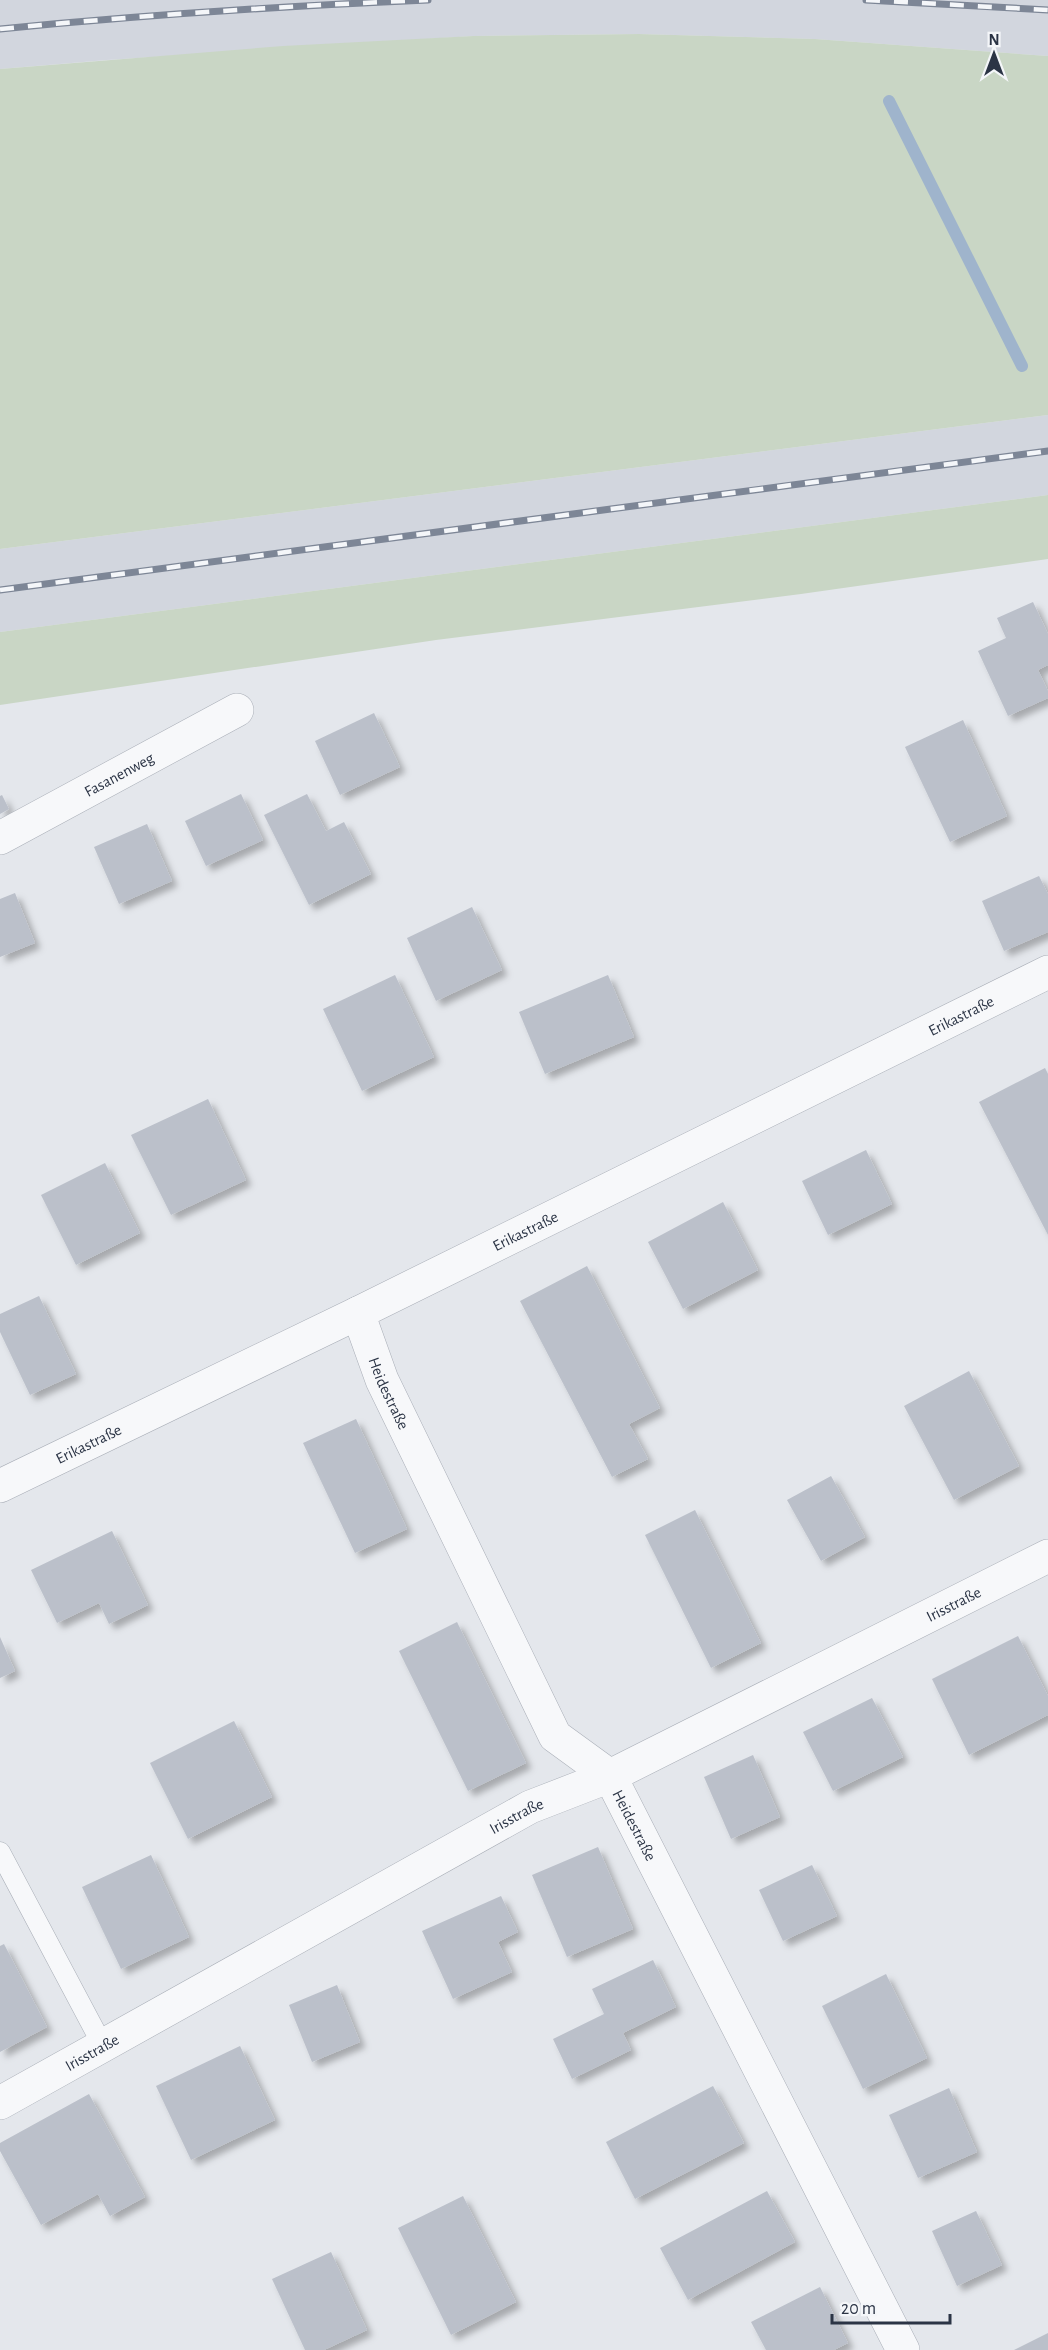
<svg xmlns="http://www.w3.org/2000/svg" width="1048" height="2350" font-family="'Alegreya Sans',sans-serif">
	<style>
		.built { fill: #d2d6de }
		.green { fill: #c9d6c5 }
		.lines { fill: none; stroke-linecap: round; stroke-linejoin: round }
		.stream { stroke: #9fb4cc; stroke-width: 12 }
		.building { fill: #bbc0ca; filter: url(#shadow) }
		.service-casing { stroke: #a9aeb7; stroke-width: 21 }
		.minor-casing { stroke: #a9aeb7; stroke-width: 34 }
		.service { stroke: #f7f8fa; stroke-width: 20 }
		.minor { stroke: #f7f8fa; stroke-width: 33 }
		.rail-casing { stroke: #7d8696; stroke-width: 7 }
		.rail { stroke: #f4f6f9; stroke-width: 4.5; stroke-dasharray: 14; stroke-linecap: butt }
		.labels { text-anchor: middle; stroke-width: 4.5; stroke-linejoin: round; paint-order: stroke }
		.street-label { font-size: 16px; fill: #2b3445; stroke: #f4f6f9 }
	</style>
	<defs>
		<filter id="shadow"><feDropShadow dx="5.5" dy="5.5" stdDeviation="3" flood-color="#0004"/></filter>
	</defs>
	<rect width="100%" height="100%" fill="#e4e7ec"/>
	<g class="built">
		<path d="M0,0H1048V56L815,39L639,34L473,36L107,60L0,69Z"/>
		<path d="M1048,415V495L0,632V549Z"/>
	</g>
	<g class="green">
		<path d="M639,34L815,39L1048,56V415L0,549V69L283,46L473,36Z"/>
		<path d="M1048,495V559L801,594L436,640L0,705V632Z"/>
	</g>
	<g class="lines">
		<path class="stream" d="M889,101L1022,366"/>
	</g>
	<g class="building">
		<path d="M1033,602L1048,634V665L1038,670L1048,691V698L1008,716L978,651L1006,638L997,618Z"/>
		<path d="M374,713L400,767L340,795L315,741Z"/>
		<path d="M963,720L1007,816L950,842L905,747Z"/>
		<path d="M241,794L263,840L206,866L185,821Z"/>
		<path d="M307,794L326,831L344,822L371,874L309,905L264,815Z"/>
		<path d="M2,795L9,809L0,814V796Z"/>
		<path d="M147,824L172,881L119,904L94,847Z"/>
		<path d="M1039,876L1048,894V932L1004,951L982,901Z"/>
		<path d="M15,893L35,943L0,957V899Z"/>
		<path d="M472,907L502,970L436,1001L407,938Z"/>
		<path d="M395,975L434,1057L362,1091L323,1009Z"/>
		<path d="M608,975L634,1037L545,1074L519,1012Z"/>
		<path d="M1045,1068L1048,1074V1235L979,1102Z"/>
		<path d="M208,1099L246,1180L171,1215L131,1135Z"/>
		<path d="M866,1150L892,1204L828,1235L802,1181Z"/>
		<path d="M105,1163L140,1233L76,1265L41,1195Z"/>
		<path d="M723,1202L758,1270L683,1309L648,1242Z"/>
		<path d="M587,1266L660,1408L629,1424L648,1459L612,1477L520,1301Z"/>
		<path d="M39,1296L76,1374L30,1395L0,1332V1314Z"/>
		<path d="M969,1371L1019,1466L954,1500L904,1406Z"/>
		<path d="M356,1419L407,1529L355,1553L303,1443Z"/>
		<path d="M831,1476L865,1537L821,1561L787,1500Z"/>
		<path d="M695,1510L761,1643L711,1668L645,1535Z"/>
		<path d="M112,1531L148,1605L109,1624L99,1603L57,1623L31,1570Z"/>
		<path d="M457,1622L526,1763L468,1791L399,1651Z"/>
		<path d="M1018,1636L1048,1696V1715L969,1755L932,1679Z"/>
		<path d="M0,1637L15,1671L0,1678Z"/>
		<path d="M872,1698L903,1757L833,1791L803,1732Z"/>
		<path d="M234,1721L272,1797L188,1839L150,1763Z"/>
		<path d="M753,1755L780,1817L731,1839L704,1777Z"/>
		<path d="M598,1847L633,1929L567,1957L532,1875Z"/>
		<path d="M151,1855L189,1937L121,1969L82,1887Z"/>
		<path d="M812,1865L837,1916L783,1941L759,1890Z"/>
		<path d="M501,1896L518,1932L498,1942L512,1972L453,1999L422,1931Z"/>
		<path d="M4,1944L47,2027L0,2052V1946Z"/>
		<path d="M653,1960L676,2007L623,2033L631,2050L572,2079L553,2039L604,2014L592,1989Z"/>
		<path d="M886,1974L927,2058L863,2089L822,2006Z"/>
		<path d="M337,1985L360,2042L312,2062L289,2005Z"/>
		<path d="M240,2046L275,2120L191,2160L156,2086Z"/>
		<path d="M713,2086L744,2143L635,2199L606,2142Z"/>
		<path d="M949,2088L977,2152L918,2178L889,2115Z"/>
		<path d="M89,2094L145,2197L110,2216L98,2194L41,2225L0,2151V2143Z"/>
		<path d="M767,2191L795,2242L688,2300L660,2248Z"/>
		<path d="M463,2196L516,2302L451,2335L398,2228Z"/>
		<path d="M976,2211L1002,2265L957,2286L932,2231Z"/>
		<path d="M331,2252L367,2330L324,2350H305L272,2279Z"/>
		<path d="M820,2287L848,2343L834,2350H766L751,2322Z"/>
		<path d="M1048,2333V2350H1014Z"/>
	</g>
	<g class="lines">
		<defs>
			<path id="service" d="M0,1852L103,2046"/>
			<g id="minor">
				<path id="s1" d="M0,838L237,710"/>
				<path id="s2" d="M358,1313L382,1380L555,1736L610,1776L903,2350"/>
				<path id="s3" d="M0,1486L358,1313L1048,972"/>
				<path id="s4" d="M0,2103L530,1807L610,1776L1048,1556"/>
			</g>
		</defs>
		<use href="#service" class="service-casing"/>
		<use href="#minor" class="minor-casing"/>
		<use href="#service" class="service"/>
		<use href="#minor" class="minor"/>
		<defs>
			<g id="rail">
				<path d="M866,0L1048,10"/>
				<path d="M0,29C143,15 285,6 428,0"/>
				<path d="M0,590L1048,451"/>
			</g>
		</defs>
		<use href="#rail" class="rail-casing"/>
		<use href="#rail" class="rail"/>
	</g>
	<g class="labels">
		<g class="street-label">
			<text dy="6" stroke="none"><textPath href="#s1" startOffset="135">Fasanenweg</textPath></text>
			<text dy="6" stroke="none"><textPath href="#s3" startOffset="1070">Erikastraße</textPath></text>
			<text dy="6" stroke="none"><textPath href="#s3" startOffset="584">Erikastraße</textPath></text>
			<text dy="6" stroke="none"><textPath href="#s2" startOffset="86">Heidestraße</textPath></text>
			<text dy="6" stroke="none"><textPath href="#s3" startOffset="98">Erikastraße</textPath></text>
			<text dy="6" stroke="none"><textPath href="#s4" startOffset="1077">Irisstraße</textPath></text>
			<text dy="6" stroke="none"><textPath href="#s4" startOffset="591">Irisstraße</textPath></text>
			<text dy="6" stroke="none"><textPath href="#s2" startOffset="590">Heidestraße</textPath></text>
			<text dy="6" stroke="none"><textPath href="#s4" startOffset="105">Irisstraße</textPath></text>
		</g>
	</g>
	<g transform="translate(994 54)" stroke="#f4f6f9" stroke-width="4.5" paint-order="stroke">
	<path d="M0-4.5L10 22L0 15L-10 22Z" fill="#2b3445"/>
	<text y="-9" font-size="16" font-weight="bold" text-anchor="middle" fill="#2b3445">N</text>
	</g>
	<path d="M832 2314v9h118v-9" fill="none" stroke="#2b3445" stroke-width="3"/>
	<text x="841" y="2314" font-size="18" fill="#2b3445" stroke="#f4f6f9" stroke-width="4.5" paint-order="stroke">20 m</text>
</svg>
